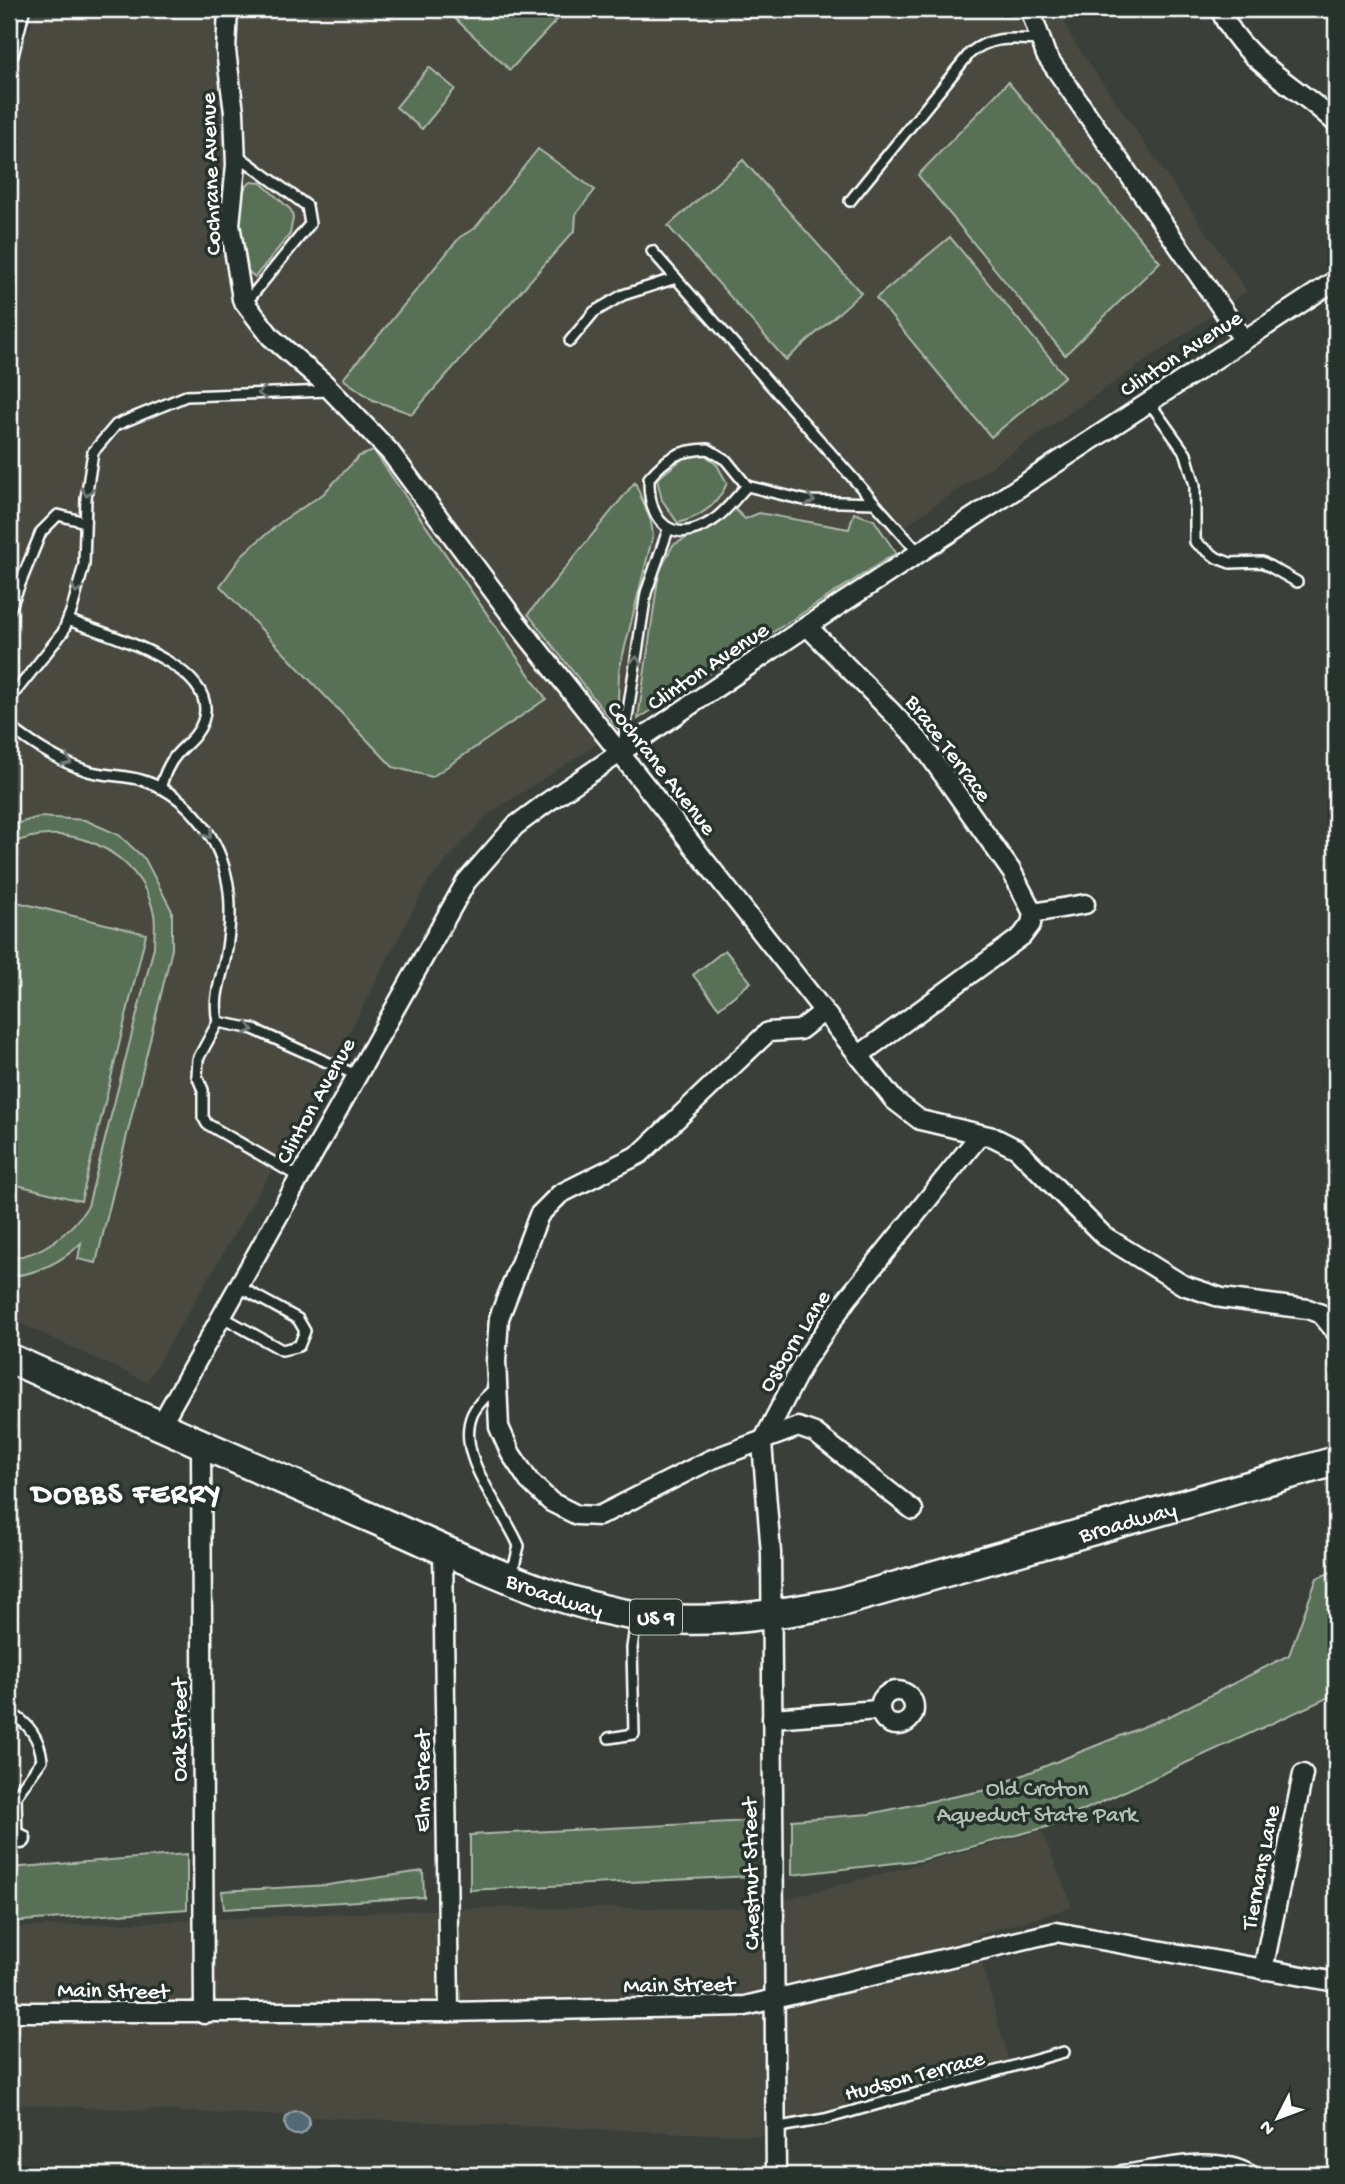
<svg xmlns="http://www.w3.org/2000/svg" width="1345" height="2184" font-family="'Gochi Hand',sans-serif">
	<style>
		.built { fill: #484a41 }
		.green { fill: #587156; stroke: #acb8aa; stroke-width: 2 }
		.water { fill: #516a75; stroke: #97a6ac; stroke-width: 2 }
		.lines { fill: none; stroke-linecap: round; stroke-linejoin: round }
		.lane-casing { stroke: #fff; stroke-width: 14 }
		.street-casing { stroke: #fff; stroke-width: 23 }
		.primary-casing { stroke: #fff; stroke-width: 33 }
		.lane { stroke: #26332d; stroke-width: 9 }
		.street { stroke: #26332d; stroke-width: 18 }
		.primary { stroke: #26332d; stroke-width: 28 }
		.oneway { stroke: #727a76 }
		.labels { text-anchor: middle; stroke-width: 7; stroke-linejoin: round; paint-order: stroke }
		.shield { fill: #26332d; stroke: #bec2c0; stroke-width: 2 }
		.shield-label { font-size: 21px; font-weight: bold; fill: #fff }
		.street-label { font-size: 23px; fill: #fff; stroke: #26332d }
		.park-label { font-size: 23px; fill: #b4bfb3; stroke: #26332d }
		.district-label { font-size: 30px; font-weight: bold; letter-spacing: 2px; fill: #fff; stroke: #26332d }
	</style>
	<rect width="100%" height="100%" fill="#3a4039"/>
	<filter id="ink" filterUnits="userSpaceOnUse"><feTurbulence type="fractalNoise" baseFrequency=".0143" numOctaves="2"/><feDisplacementMap in="SourceGraphic" scale="14" xChannelSelector="R" yChannelSelector="G"/><feConvolveMatrix kernelMatrix="1 2 1 2 8 2 1 2 1" color-interpolation-filters="sRGB"/></filter>
	<g filter="url(#ink)">
		<g class="built">
			<path d="M37,9H1060L1072,39L1247,291L915,519L633,721L487,815L427,883L318,1092L147,1382L9,1318V83Z"/>
			<path d="M1042,1831L1072,1907L974,1936L1009,2061L761,2136L9,2104V1928L475,1908H754Z"/>
		</g>
		<g class="green">
			<path d="M445,9H567L510,70Z"/>
			<path d="M429,67L455,89L422,129L396,107Z"/>
			<path d="M1008,82L1160,262L1065,355L918,175Z"/>
			<path d="M538,149L595,190L576,214L575,230L412,414L373,400L343,379L460,237L475,228Z"/>
			<path d="M743,160L861,293L786,360L668,226Z"/>
			<path d="M251,182L261,183L291,210L293,218L290,234L255,277L244,268C240,242 228,201 251,182Z"/>
			<path d="M950,237L1065,376L991,437L876,298Z"/>
			<path d="M374,451L546,699L432,777L393,767L220,586L244,553L282,521L323,494L359,456Z"/>
			<path d="M703,453L717,465L727,483C718,505 701,517 678,523L662,500L657,479L685,457Z"/>
			<path d="M635,482L651,522L653,535L619,671L617,728L528,614Z"/>
			<path d="M734,508L745,519L759,513L849,529L854,513L874,520L896,553L638,719L659,572L673,545L706,528Z"/>
			<path d="M39,817L85,820L119,835L145,859L172,911V949L96,1263L78,1259L81,1243C62,1262 35,1275 9,1276V1258C42,1256 71,1232 88,1206L154,947C154,937 156,924 154,914C141,851 66,816 9,845V826Z"/>
			<path d="M9,900L146,934L81,1201L9,1183Z"/>
			<path d="M725,950L751,982L719,1008L693,975Z"/>
			<path d="M1336,1570V1698L1329,1697L1047,1827L921,1860L792,1875V1820L869,1814L986,1790L1172,1715L1289,1655L1317,1578Z"/>
			<path d="M750,1821L751,1876L470,1890V1835Z"/>
			<path d="M187,1854V1909L9,1922V1868Z"/>
			<path d="M423,1871L424,1897L224,1909L222,1891L328,1885Z"/>
		</g>
		<circle class="water" cx="297" cy="2123" r="12"/>
		<g class="lines">
			<defs>
				<g id="lane">
					<path d="M236,154L307,206L310,224L245,304"/>
					<path d="M850,201L970,53C992,35 1013,39 1041,40"/>
					<path d="M652,251L919,553"/>
					<path d="M570,341L594,312L623,295L676,278"/>
					<path d="M1149,402L1186,454L1195,485V542L1217,558L1230,563L1262,562L1297,582"/>
					<path d="M708,449L726,460L747,486C736,497 725,513 712,521C671,547 648,521 649,478C667,457 679,450 708,449Z"/>
					<path d="M747,486L808,501L874,503"/>
					<path d="M9,611L41,532L58,515L85,522"/>
					<path d="M68,620C105,634 222,666 203,721C198,736 187,743 177,754C168,764 164,776 160,788"/>
					<path d="M9,700L63,632L72,609L84,565L86,498L93,452L116,425L186,396L329,391"/>
					<path d="M9,726C32,744 59,762 88,771C105,776 123,775 141,780C183,792 216,831 226,875C233,902 230,933 225,960C220,983 213,998 218,1022L253,1029L356,1075"/>
					<path d="M622,751L646,593L668,530"/>
					<path d="M218,1022L198,1059L197,1076L203,1090V1117L207,1124L299,1177"/>
					<path d="M221,1316L282,1350L299,1346L305,1331L298,1319L238,1286"/>
					<path d="M497,1386C488,1395 477,1403 472,1415C455,1457 504,1509 519,1546L515,1562L507,1574"/>
					<path d="M9,1713C28,1721 40,1739 42,1760L16,1796L17,1839"/>
					<path d="M609,1738L634,1734L632,1648L636,1620"/>
					<path d="M774,2128L825,2119L1064,2052"/>
				</g>
				<g id="street">
					<path d="M228,9L226,51L234,112L236,165L230,224L242,299L271,337L324,383L390,452L517,623L894,1100L920,1120L993,1137L1017,1149L1104,1236L1183,1285L1222,1298L1308,1309L1321,1314L1336,1332"/>
					<path d="M1030,9L1046,55L1243,339"/>
					<path d="M1220,9C1240,60 1298,86 1336,123"/>
					<path d="M9,53L20,9"/>
					<path d="M807,626L918,739L1012,872L1033,913L1031,924L1022,936L858,1056"/>
					<path d="M1033,913L1085,904"/>
					<path d="M823,1012L800,1030L768,1032L640,1154L560,1194L539,1215L499,1318L496,1361L499,1427L511,1454L529,1481L551,1502L577,1515L599,1516L710,1460L798,1427L815,1433L913,1510"/>
					<path d="M160,1426L466,882L515,826L546,803L807,626L1336,280"/>
					<path d="M201,1445L204,2014"/>
					<path d="M443,1550L449,2012"/>
					<circle cx="897" cy="1708" r="17"/>
					<path d="M772,1718L878,1710"/>
					<path d="M9,1838L21,1839"/>
					<path d="M1263,1970L1303,1774"/>
					<path d="M9,2012H449L745,2006L1056,1932L1336,1982"/>
					<path d="M776,2175L771,1553L762,1443L804,1362L847,1299L980,1135"/>
					<path d="M1123,2175C1162,2170 1214,2154 1250,2175"/>
				</g>
				<g id="primary">
					<path id="s1" d="M9,1358C133,1414 258,1469 383,1523C461,1557 541,1598 626,1614C695,1627 769,1616 837,1603L1336,1461"/>
				</g>
			</defs>
			<use href="#lane" class="lane-casing"/>
			<use href="#street" class="street-casing"/>
			<use href="#primary" class="primary-casing"/>
			<use href="#lane" class="lane"/>
			<use href="#street" class="street"/>
			<use href="#primary" class="primary"/>
		</g>
		<defs><path id="oneway-chevron" d="M-2-3.5L2.5 0L-2 3.5" fill="none" stroke-width="1.6" stroke-linecap="round" stroke-linejoin="round" transform="scale(1.75)"/></defs>
		<g class="oneway">
			<use href="#oneway-chevron" transform="translate(262 393) rotate(179)"/>
			<use href="#oneway-chevron" transform="translate(87 492) rotate(97)"/>
			<use href="#oneway-chevron" transform="translate(810 500) rotate(9)"/>
			<use href="#oneway-chevron" transform="translate(77 589) rotate(104)"/>
			<use href="#oneway-chevron" transform="translate(636 661) rotate(-81)"/>
			<use href="#oneway-chevron" transform="translate(67 761) rotate(25)"/>
			<use href="#oneway-chevron" transform="translate(208 834) rotate(60)"/>
			<use href="#oneway-chevron" transform="translate(249 1029) rotate(14)"/>
		</g>
	</g>
	<g class="labels">
		<rect class="shield" x="630" y="1599.5" width="52" height="35" rx="5"/>
		<g class="shield-label">
			<text x="656" y="1624">US 9</text>
		</g>
		<g class="street-label">
			<text transform="translate(209 174) rotate(-92)" y="8">Cochrane Avenue</text>
			<text transform="translate(1180 352) rotate(-33)" y="8">Clinton Avenue</text>
			<text transform="translate(707 665) rotate(-34)" y="8">Clinton Avenue</text>
			<text transform="translate(950 747) rotate(53)" y="8">Brace Terrace</text>
			<text transform="translate(663 767) rotate(52)" y="8">Cochrane Avenue</text>
			<text transform="translate(314 1100) rotate(-61)" y="8">Clinton Avenue</text>
			<text transform="translate(793 1340) rotate(-58)" y="8">Osborn Lane</text>
			<text dy="8" stroke="none"><textPath href="#s1" startOffset="1183">Broadway</textPath></text>
			<text dy="8" stroke="none"><textPath href="#s1" startOffset="595">Broadway</textPath></text>
			<text transform="translate(178 1730) rotate(-90)" y="8">Oak Street</text>
			<text transform="translate(421 1781) rotate(-90)" y="8">Elm Street</text>
			<text transform="translate(1259 1867) rotate(-79)" y="8">Tiernans Lane</text>
			<text transform="translate(749 1874) rotate(-91)" y="8">Chestnut Street</text>
			<text transform="translate(679 1983) rotate(-1)" y="8">Main Street</text>
			<text transform="translate(113 1989) rotate(1)" y="8">Main Street</text>
			<text transform="translate(914 2074) rotate(-15)" y="8">Hudson Terrace</text>
		</g>
		<g class="park-label">
			<text x="1037" y="1795">Old Croton<tspan x="1037" dy="26">Aqueduct State Park</tspan></text>
		</g>
		<g class="district-label">
			<text x="127" y="1502">DOBBS FERRY</text>
		</g>
	</g>
	<rect width="1345" height="2184" fill="none" stroke="#26332d" stroke-width="35"/>
	<rect x="18" y="18" width="1310" height="2149" fill="none" stroke="#fff" stroke-width="2.5" filter="url(#ink)"/>
	<g transform="translate(1278 2118) rotate(228)" stroke="#26332d" stroke-width="5" paint-order="stroke">
	<path d="M0-5L12 26L0 18L-12 26Z" fill="#ffffff"/>
	<text y="-10" font-size="19" font-weight="bold" text-anchor="middle" fill="#ffffff">N</text>
	</g>
</svg>
